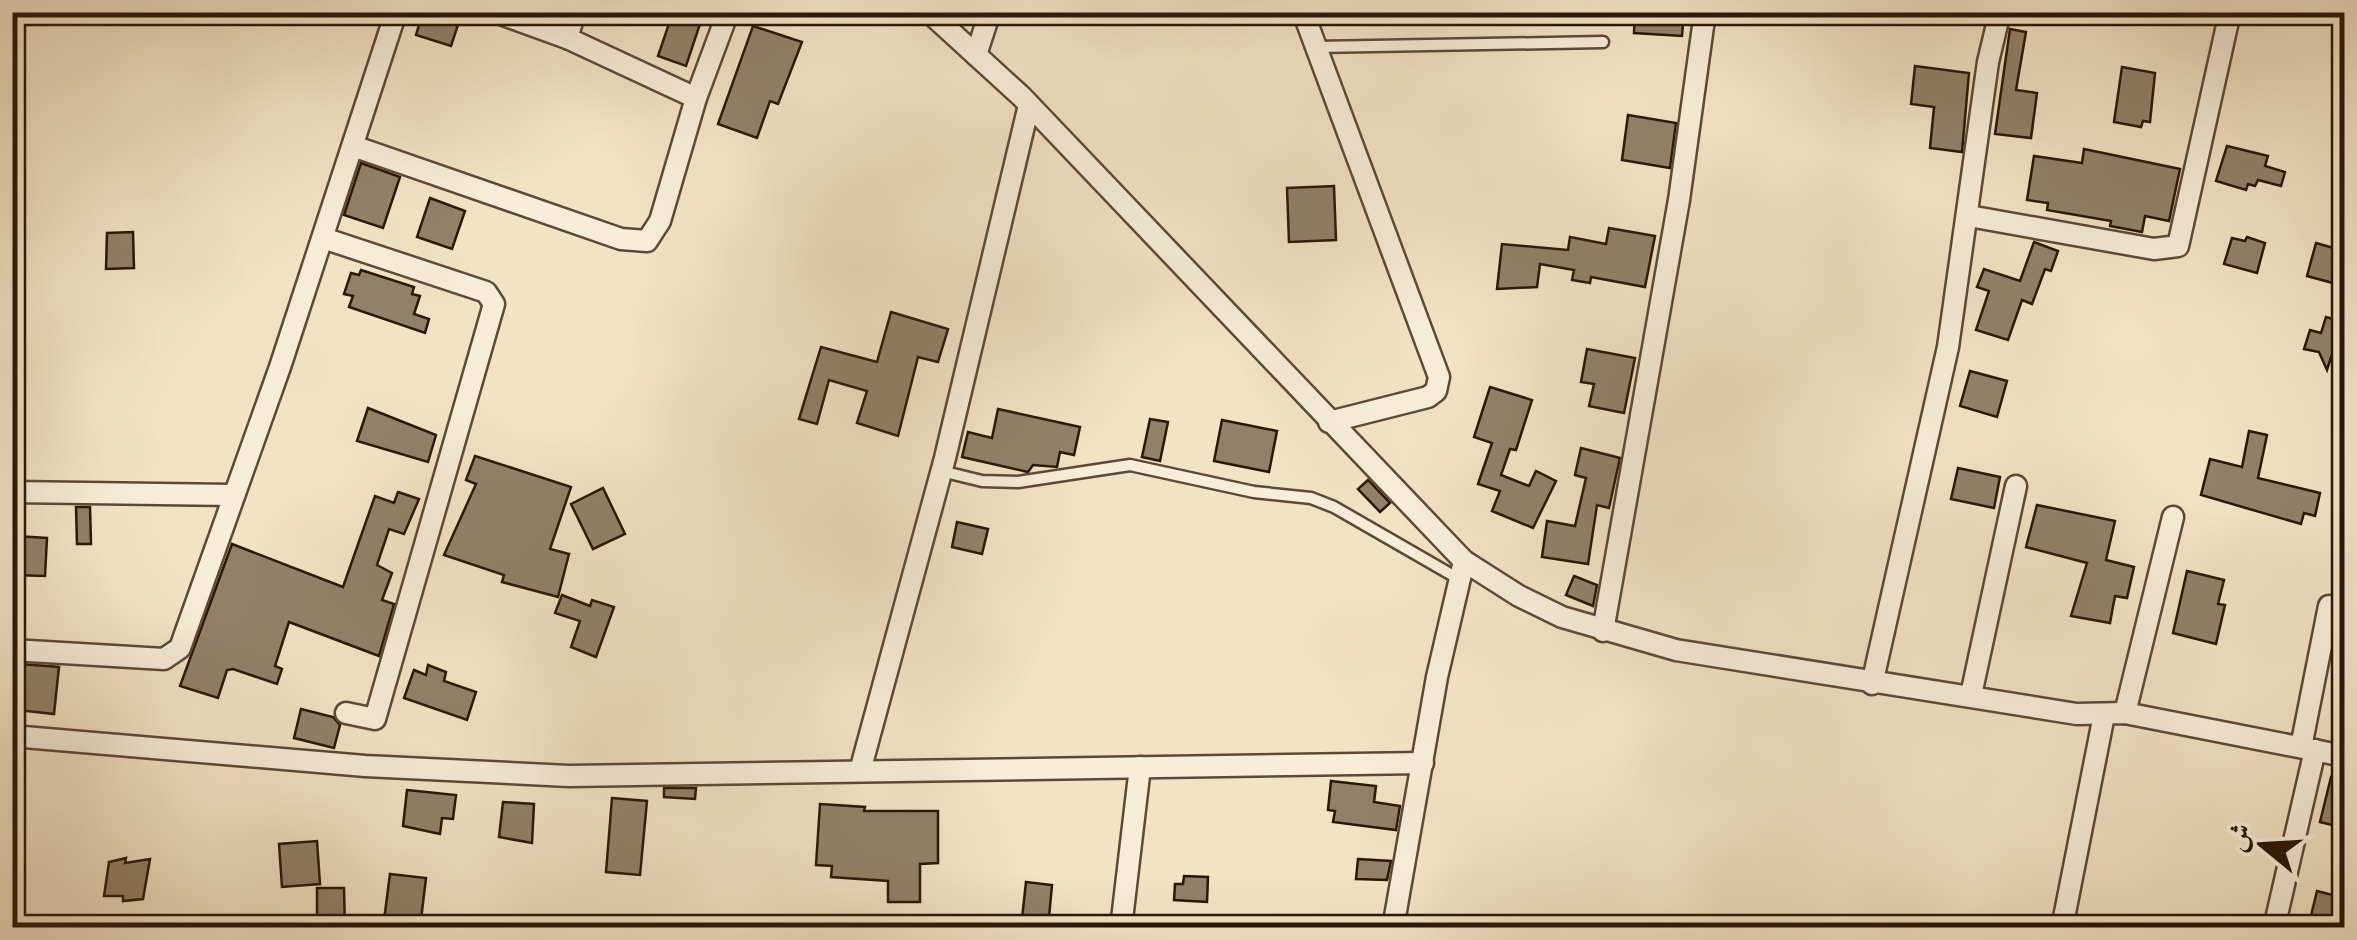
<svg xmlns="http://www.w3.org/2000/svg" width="2357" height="940" font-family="'IM FELL DW Pica',Amiri,serif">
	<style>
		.building { fill: #928169; stroke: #2a1706; stroke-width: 2.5 }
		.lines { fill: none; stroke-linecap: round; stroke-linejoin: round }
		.lane-casing { stroke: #5c4a36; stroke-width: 15 }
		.street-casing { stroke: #5c4a36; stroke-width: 25 }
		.lane { stroke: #f7edd9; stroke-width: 10 }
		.street { stroke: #f7edd9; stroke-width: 20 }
	</style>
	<rect width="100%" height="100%" fill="#f2e3c5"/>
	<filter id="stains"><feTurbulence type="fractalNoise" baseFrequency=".002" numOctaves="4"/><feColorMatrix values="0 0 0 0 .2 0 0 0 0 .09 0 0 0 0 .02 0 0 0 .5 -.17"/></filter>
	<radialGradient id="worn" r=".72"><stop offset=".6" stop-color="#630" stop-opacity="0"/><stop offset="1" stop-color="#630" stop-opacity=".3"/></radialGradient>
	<g class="building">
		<path d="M423,12L460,19L451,46L416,35Z"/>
		<path d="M673,12H704L686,66L658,56Z"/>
		<path d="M1635,12H1684L1682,36L1634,33Z"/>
		<path d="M753,26L802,42L778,104L770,101L757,138L718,124Z"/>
		<path d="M2010,29L2026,32L2016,90L2037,93L2031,138L1995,134Z"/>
		<path d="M1915,66L1969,73L1962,152L1930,148L1934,107L1911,104Z"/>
		<path d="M2122,67L2155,73L2150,122L2143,121L2141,127L2114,122Z"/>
		<path d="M1628,115L1676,123L1670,168L1622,160Z"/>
		<path d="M2227,146L2268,156L2265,166L2285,172L2281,186L2258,180L2255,186L2248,184L2246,190L2216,181Z"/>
		<path d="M2084,149L2180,169L2169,221L2145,216L2142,232L2110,226L2111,221L2047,210L2048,203L2027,200L2034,156L2082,163Z"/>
		<path d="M361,163L400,177L383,228L344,215Z"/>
		<path d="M1334,186L1336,240L1289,242L1287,188Z"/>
		<path d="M430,198L465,211L452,249L417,237Z"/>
		<path d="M1609,228L1655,236L1645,287L1591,277L1590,283L1572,280L1574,270L1540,264L1537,287L1497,289L1502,244L1568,250L1570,237L1606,244Z"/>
		<path d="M133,232L134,268L106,269L107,233Z"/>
		<path d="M2247,237L2265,243L2257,273L2224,264L2232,238L2245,241Z"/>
		<path d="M2034,242L2058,251L2051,271L2045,269L2032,304L2022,300L2008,340L1976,330L1989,291L1977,287L1984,269L2020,281Z"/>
		<path d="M2316,243L2344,251V286L2307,276Z"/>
		<path d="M361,270L414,287L412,294L420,296L414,314L429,319L425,333L349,307L353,296L344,294L351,273L359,275Z"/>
		<path d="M891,312L948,329L938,362L918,357L898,436L857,423L867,391L829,380L817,424L799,419L821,347L877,362Z"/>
		<path d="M2326,317L2344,322V354L2333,351L2327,370L2319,352L2304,349L2310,330L2321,333Z"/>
		<path d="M1587,349L1635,358L1624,413L1589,406L1594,384L1581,382Z"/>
		<path d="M1970,371L2007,381L1997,417L1960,406Z"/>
		<path d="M1490,387L1532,400L1516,450L1510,449L1501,475L1529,486L1536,471L1556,481L1533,528L1492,511L1500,491L1478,484L1492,443L1474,437Z"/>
		<path d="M368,408L436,435L428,462L357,441Z"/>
		<path d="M998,409L1080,427L1074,455L1060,452L1057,467L1033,465L1028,472L962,457L968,432L992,438Z"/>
		<path d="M1150,419L1168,422L1160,461L1142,457Z"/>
		<path d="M1222,420L1277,431L1269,472L1214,461Z"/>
		<path d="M2249,431L2267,435L2258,478L2320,493L2315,516L2304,513L2301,524L2201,495L2210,459L2242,467Z"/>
		<path d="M1581,448L1620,458L1609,508L1597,505L1588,564L1542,557L1547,521L1575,526L1586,478L1575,475Z"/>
		<path d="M475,456L571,487L550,549L569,554L558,597L502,582L504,575L444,555L476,484L466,480Z"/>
		<path d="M1958,468L2000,477L1994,508L1951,499Z"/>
		<path d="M1368,480L1390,503L1380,512L1358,489Z"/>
		<path d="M603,488L625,534L593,549L571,504Z"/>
		<path d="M398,492L419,499L404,534L389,529L377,565L392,573L382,600L394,604L379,656L289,622L275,666L282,669L277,684L233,669L227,670L218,698L180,686L232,544L343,587L375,496L394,503Z"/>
		<path d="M2037,505L2115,521L2106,560L2134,567L2127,598L2115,596L2110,623L2071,616L2087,563L2026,547Z"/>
		<path d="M76,507H90L91,544H77Z"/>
		<path d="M957,522L988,529L982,554L952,547Z"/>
		<path d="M15,536L47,538L45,576L14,575Z"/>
		<path d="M2187,571L2224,580L2218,604L2225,605L2216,644L2173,633Z"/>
		<path d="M1574,576L1597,585L1593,606L1566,595Z"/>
		<path d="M562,595L590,606L592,600L614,607L596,657L571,647L580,621L555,613Z"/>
		<path d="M21,664L59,667L54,714L17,710Z"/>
		<path d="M428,665L446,672L444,681L476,692L467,720L404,698L414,670L426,675Z"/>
		<path d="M301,709L333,717L340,725L334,748L294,738Z"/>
		<path d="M2331,777L2344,780V828L2320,822Z"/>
		<path d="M1331,781L1376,786L1374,802L1400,806L1396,830L1333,822L1335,811L1328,810Z"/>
		<path d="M664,788H696L695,799L664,797Z"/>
		<path d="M407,790L456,795L453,819L442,818L440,834L403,826Z"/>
		<path d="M612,798L647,801L640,875L606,872Z"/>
		<path d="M503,802L534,804L532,843L499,837Z"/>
		<path d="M820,804L865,807L864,811H938V863L920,864V902H888V881L831,877L832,866L816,865Z"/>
		<path d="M317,841L320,884L282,887L279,844Z"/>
		<path d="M126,858L125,863L150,859L143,899L123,901V896H104L109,862Z"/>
		<path d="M1358,859L1391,861L1387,880L1356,879Z"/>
		<path d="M390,874L426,878L420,928H383Z"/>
		<path d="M1184,876L1208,877L1207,902L1174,900L1175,884H1183Z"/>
		<path d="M1026,882L1052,885L1048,928H1021Z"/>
		<path d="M317,888H344L345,928H317Z"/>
		<path d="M2317,891L2344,898V928H2308Z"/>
	</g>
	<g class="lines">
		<defs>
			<g id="lane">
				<path d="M1317,47L1603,42"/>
				<path d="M941,471L982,481L1018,482L1130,465L1254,492L1311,498L1334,507L1459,579"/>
			</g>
			<g id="street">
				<path d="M495,12L567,38L696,98"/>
				<path d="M929,12L1022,97L1464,561L1519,596L1562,617L1676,650L2077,714L2125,713L2344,756"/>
				<path d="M1303,12L1439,377L1436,391L1428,397L1329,422"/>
				<path d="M567,38L575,12"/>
				<path d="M976,55L990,12"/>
				<path d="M353,146L621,239L647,241L660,221L696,98L728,12"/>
				<path d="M1969,216L2154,249L2178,246L2230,12"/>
				<path d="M323,238L486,292L494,304L375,719L346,713"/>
				<path d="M12,492L232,495"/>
				<path d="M1603,631L1679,200L1705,12"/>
				<path d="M12,650L164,659L180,648L280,367L396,12"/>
				<path d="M1872,684L1948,347L1988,62L2000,12"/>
				<path d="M1971,695L2016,486"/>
				<path d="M2125,713L2173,517"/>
				<path d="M12,736L365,766L569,776L1423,763"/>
				<path d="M2301,747L2329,606"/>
				<path d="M860,771L945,458L1029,105"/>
				<path d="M1121,928L1140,767"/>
				<path d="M1393,928L1437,677L1464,561"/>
				<path d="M2062,928L2104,715"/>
				<path d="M2274,928L2315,750"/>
			</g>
		</defs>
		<use href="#lane" class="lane-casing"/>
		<use href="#street" class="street-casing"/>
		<use href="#lane" class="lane"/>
		<use href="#street" class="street"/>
	</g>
	<rect width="2357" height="940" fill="none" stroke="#f2e3c5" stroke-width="50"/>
	<rect x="15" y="15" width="2327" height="910" fill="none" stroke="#2a1706" stroke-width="5"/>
	<rect x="25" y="25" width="2307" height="890" fill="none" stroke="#2a1706" stroke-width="2.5"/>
	<g transform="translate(2262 845) rotate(288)" stroke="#f7edd9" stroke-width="8" paint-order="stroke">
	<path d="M0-8L18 38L0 25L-18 38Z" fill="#2a1706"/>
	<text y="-15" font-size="28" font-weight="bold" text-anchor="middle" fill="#2a1706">ش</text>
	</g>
	<rect width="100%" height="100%" filter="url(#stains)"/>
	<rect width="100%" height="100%" fill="url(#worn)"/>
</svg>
